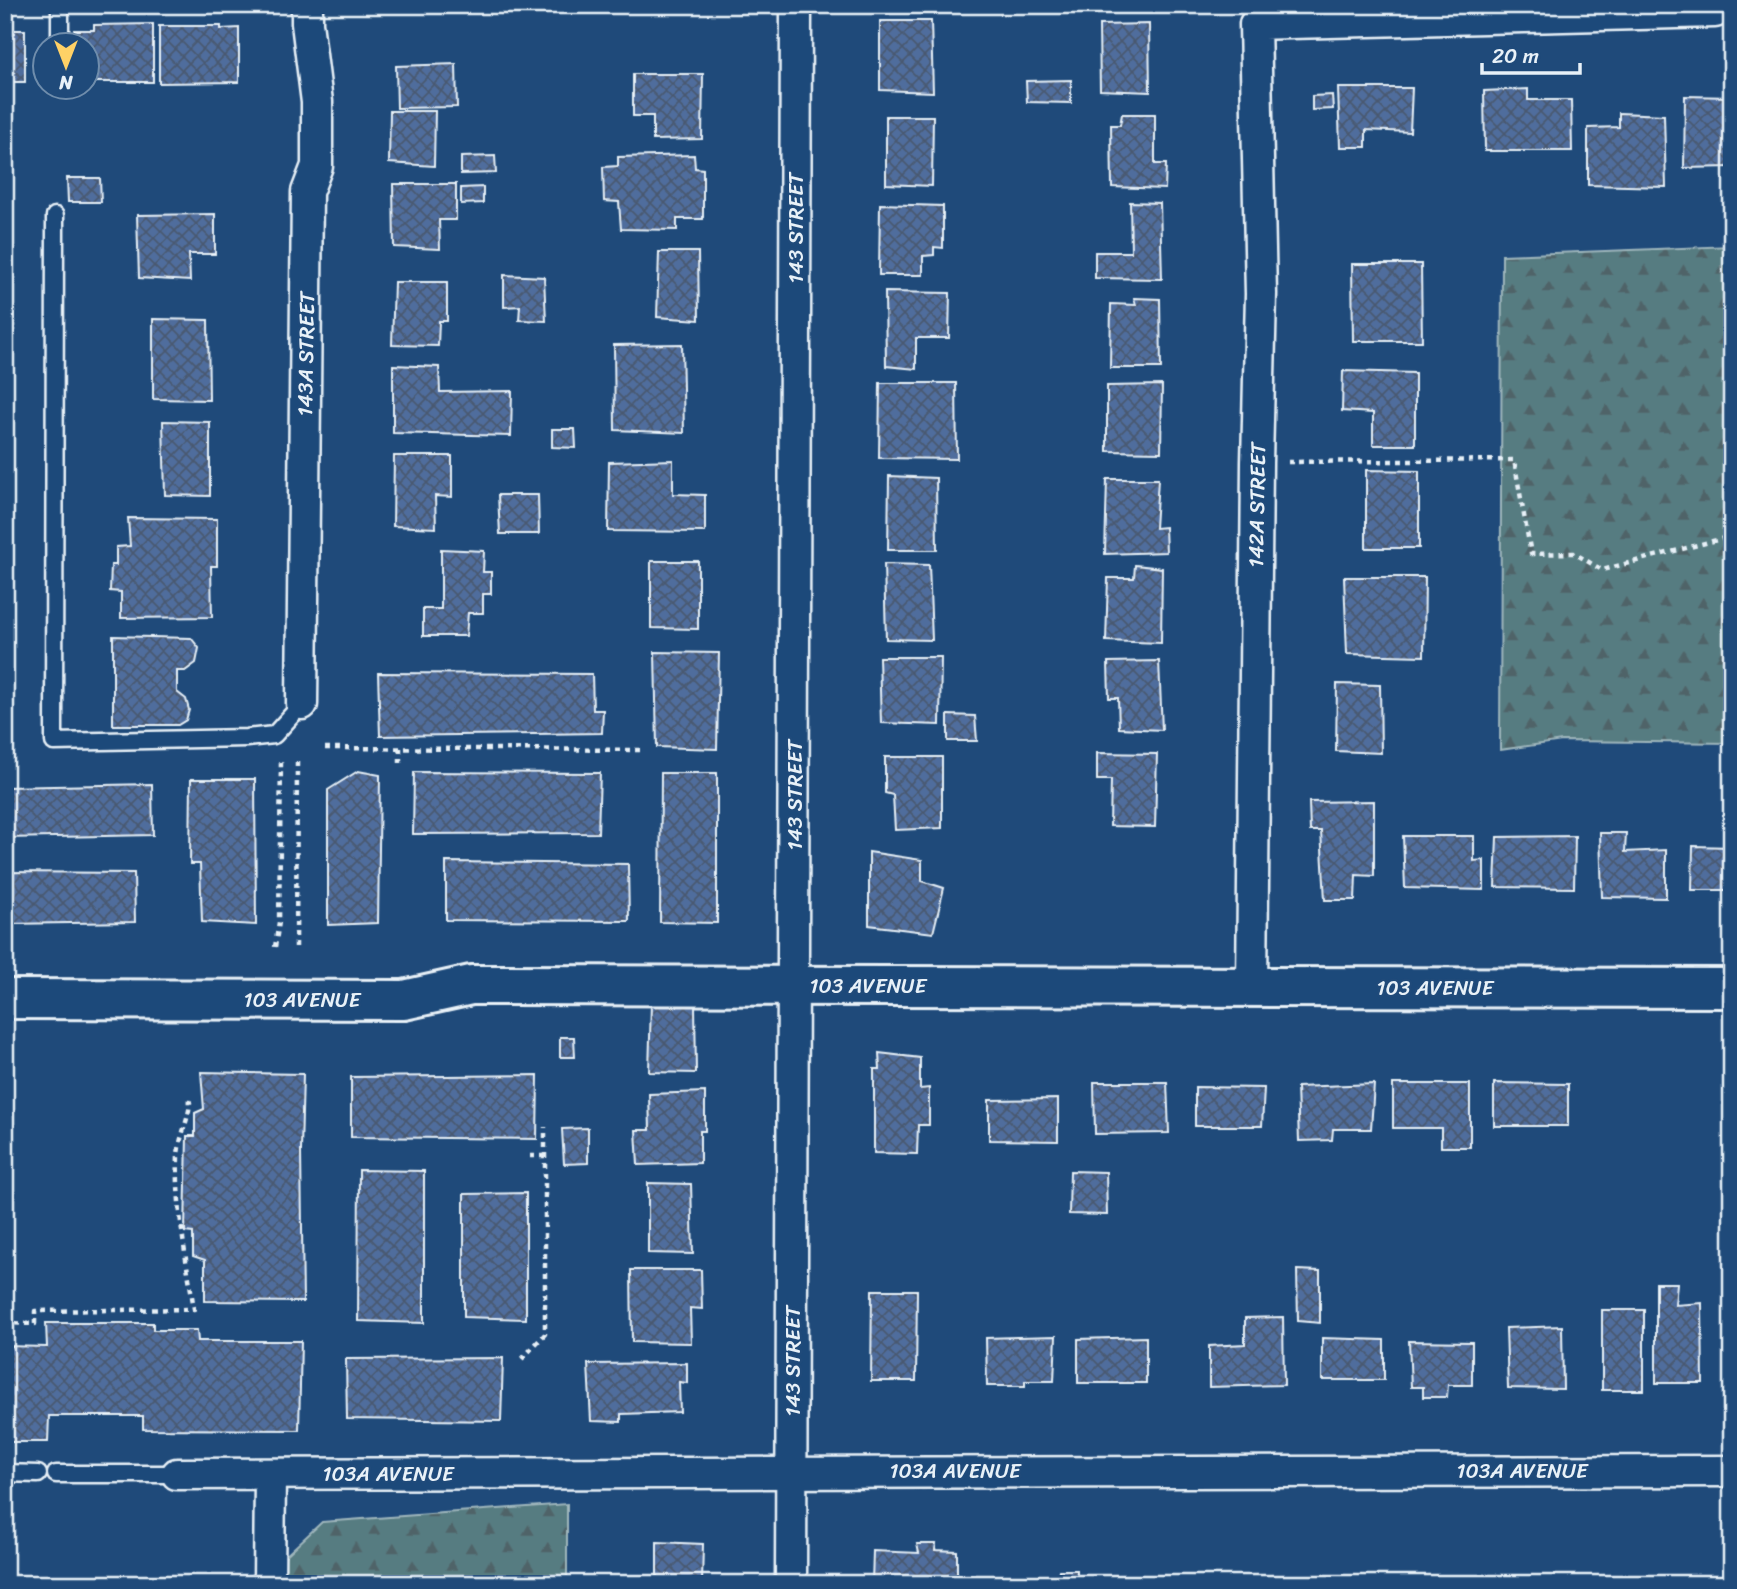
<svg xmlns="http://www.w3.org/2000/svg" width="1737" height="1589" font-family="Sriracha,sans-serif">
	<style>
		.forest { fill: url(#forest-firs); stroke: #9fb6bc; stroke-width: 2 }
		.building { fill: url(#building-cross-hatch); stroke: #e8f1f8; stroke-width: 2 }
		.lines { fill: none; stroke-linecap: round; stroke-linejoin: round }
		.service-casing { stroke: #e8f1f8; stroke-width: 21 }
		.minor-casing { stroke: #e8f1f8; stroke-width: 35 }
		.tertiary-casing { stroke: #e8f1f8; stroke-width: 44 }
		.path { stroke: #e8f1f8; stroke-width: 4.5; stroke-dasharray: 5 5; stroke-linecap: butt }
		.service { stroke: #1f4a7a; stroke-width: 16 }
		.minor { stroke: #1f4a7a; stroke-width: 30 }
		.tertiary { stroke: #1f4a7a; stroke-width: 38 }
		.labels { text-anchor: middle; stroke-width: 5; stroke-linejoin: round; paint-order: stroke }
		.street-label { font-size: 21px; fill: #e8f1f8; stroke: #1f4a7a }
	</style>
	<defs>
		<pattern id="forest-firs" width="22" height="20" patternUnits="userSpaceOnUse" patternTransform="scale(1.75)"><rect width="22" height="20" fill="#567b81"/><path d="M5 1l3.5 6h-7zM16 11l3.5 6h-7z" fill="#4f6468"/></pattern>
		<pattern id="building-cross-hatch" width="8" height="8" patternUnits="userSpaceOnUse" patternTransform="scale(1.75)"><rect width="8" height="8" fill="#506d9d"/><path d="M0 0l8 8M0 8l8-8" fill="none" stroke="#4a596f"/></pattern>
	</defs>
	<rect width="100%" height="100%" fill="#1f4a7a"/>
	<filter id="ink" filterUnits="userSpaceOnUse"><feTurbulence type="fractalNoise" baseFrequency=".0143" numOctaves="2"/><feDisplacementMap in="SourceGraphic" scale="14" xChannelSelector="R" yChannelSelector="G"/><feConvolveMatrix kernelMatrix="1 2 1 2 8 2 1 2 1" color-interpolation-filters="sRGB"/></filter>
	<g filter="url(#ink)">
		<g class="forest">
			<path d="M1732,246V743L1562,741L1500,750L1502,255Z"/>
			<path d="M567,1504V1584H281V1560L322,1522Z"/>
		</g>
		<g class="building">
			<path d="M880,21H931L933,92L880,90Z"/>
			<path d="M5,23H9V30H25V82H5Z"/>
			<path d="M153,24V82H88V46H74V30H94V25Z"/>
			<path d="M1149,24L1150,92L1100,90L1099,25Z"/>
			<path d="M159,26H221V29L239,28V82L159,83Z"/>
			<path d="M456,64L457,107L397,108L396,66Z"/>
			<path d="M633,74H703L702,139L653,140V116H633Z"/>
			<path d="M1071,80V103L1027,102L1026,81Z"/>
			<path d="M1338,88H1412L1410,132L1366,130V147H1340Z"/>
			<path d="M1528,89V100H1571L1572,151H1485L1484,91Z"/>
			<path d="M1332,95L1333,109L1312,110V96Z"/>
			<path d="M1685,96L1732,97V167L1684,168Z"/>
			<path d="M390,111H435L434,166L389,163Z"/>
			<path d="M1619,113L1664,115L1666,187L1588,185V128L1619,127Z"/>
			<path d="M1122,114H1155V164H1166L1165,189L1112,187L1111,125H1120Z"/>
			<path d="M886,116H933L932,186L886,184Z"/>
			<path d="M694,155L695,168L703,169V219H677V230L621,229L619,202L604,201L603,167L618,166V157Z"/>
			<path d="M495,156L496,173L461,174V157Z"/>
			<path d="M67,178H100L101,202H68Z"/>
			<path d="M393,184H456V220H439L440,249L394,247Z"/>
			<path d="M483,187V203L461,204V188Z"/>
			<path d="M1130,202L1160,203L1162,279L1095,278V252H1131Z"/>
			<path d="M880,204L943,206V248L934,247V255L923,256V275H879Z"/>
			<path d="M215,214V254H189L190,281L139,278L137,215Z"/>
			<path d="M659,252H698L699,320L657,317Z"/>
			<path d="M1352,264H1421L1422,341H1353Z"/>
			<path d="M504,275L544,277L546,321L519,320L520,306L504,307Z"/>
			<path d="M394,282H447V321H439L438,346L392,345Z"/>
			<path d="M885,292L950,293L949,338H916V369L886,366Z"/>
			<path d="M1134,298L1160,299L1161,368H1110L1111,304L1136,305Z"/>
			<path d="M153,319L208,320L209,400L153,399Z"/>
			<path d="M682,344L684,433L615,430L614,345Z"/>
			<path d="M393,365L439,367L440,392L512,391L511,436L393,433Z"/>
			<path d="M1343,371L1415,373V445H1373V413L1342,411Z"/>
			<path d="M880,383H956L957,459L879,458Z"/>
			<path d="M1162,385L1161,452L1107,451V386Z"/>
			<path d="M163,421L210,422V496L165,495Z"/>
			<path d="M552,429H575L576,448L552,447Z"/>
			<path d="M394,456H452V497L435,496L436,528L393,526Z"/>
			<path d="M673,460V494L705,495V532L608,531L609,462Z"/>
			<path d="M1366,470L1419,471V548H1366Z"/>
			<path d="M889,476L936,478L937,550H888Z"/>
			<path d="M1107,479H1158L1155,528L1165,527L1166,552L1105,554Z"/>
			<path d="M498,495H538L539,534H500Z"/>
			<path d="M128,518L217,519V566H211L212,617L121,618V592L110,591L111,565H116V547L130,546Z"/>
			<path d="M441,549L484,551L483,572H491V594H483V613H468L466,636H423V609H441Z"/>
			<path d="M651,561H698V629L651,628Z"/>
			<path d="M884,564L929,565L932,640L886,639Z"/>
			<path d="M1135,565L1162,568L1161,643L1106,641L1108,578H1134Z"/>
			<path d="M1344,577H1425L1424,656L1347,654Z"/>
			<path d="M113,636L191,638L199,648L196,663L185,671H177V692L186,699L189,710L186,720L178,725H113Z"/>
			<path d="M655,652L719,653L717,749L657,747Z"/>
			<path d="M879,657H941L940,725L881,723Z"/>
			<path d="M1159,661L1162,730L1119,728L1118,698H1109L1108,662Z"/>
			<path d="M378,673L592,674L593,710H603L602,733L380,736Z"/>
			<path d="M1337,684L1380,685L1381,753L1336,751Z"/>
			<path d="M948,715L975,716L977,741H948Z"/>
			<path d="M1097,753L1157,754L1155,827L1110,826L1111,780H1097Z"/>
			<path d="M885,757H942V828L895,830L893,795L885,793Z"/>
			<path d="M358,771L380,775L378,923L328,925V790Z"/>
			<path d="M414,772L600,773L598,833L413,834Z"/>
			<path d="M661,773H717V923L660,922Z"/>
			<path d="M191,779H255L256,925L202,922L200,864H190Z"/>
			<path d="M152,784L153,835L5,838V787Z"/>
			<path d="M1374,801V876L1356,875L1355,900H1325L1321,831H1310L1309,802Z"/>
			<path d="M1600,833H1626L1625,852L1666,850V898L1602,897Z"/>
			<path d="M1403,836H1474V861L1484,860V890L1405,888Z"/>
			<path d="M1575,836L1574,888L1495,887L1497,837Z"/>
			<path d="M1693,846L1732,847V890H1692Z"/>
			<path d="M869,852L922,860V881L944,888L933,933L869,925Z"/>
			<path d="M446,862L628,864L629,921L446,920Z"/>
			<path d="M5,872L134,873L135,922L5,924Z"/>
			<path d="M651,1003L695,1004L696,1073L649,1072Z"/>
			<path d="M560,1037H574L575,1057H560Z"/>
			<path d="M879,1053L920,1058V1089L929,1088V1125H918L917,1154L874,1153V1069H880Z"/>
			<path d="M201,1072L303,1074L301,1151L303,1302L205,1301V1260L193,1256V1233L185,1232L187,1136H195V1113L204,1109Z"/>
			<path d="M538,1075L537,1139L351,1137V1077Z"/>
			<path d="M1094,1082H1167L1169,1133L1095,1134Z"/>
			<path d="M1494,1083L1568,1084V1126H1494Z"/>
			<path d="M1374,1084L1371,1129H1333L1332,1140L1299,1141L1297,1087Z"/>
			<path d="M1393,1084H1470V1147H1441V1128H1393Z"/>
			<path d="M1195,1087L1264,1088L1262,1126H1195Z"/>
			<path d="M705,1092V1131H700V1163L638,1165L636,1130H650L649,1094Z"/>
			<path d="M1058,1099V1141L989,1140V1100Z"/>
			<path d="M588,1128V1163L564,1164L562,1129Z"/>
			<path d="M359,1170L424,1171V1323L358,1321Z"/>
			<path d="M1070,1171L1106,1172L1107,1215L1069,1214Z"/>
			<path d="M648,1183L691,1184L693,1254L648,1253Z"/>
			<path d="M526,1193V1319L464,1317V1194Z"/>
			<path d="M631,1270H701L702,1309L690,1308L691,1343L632,1342Z"/>
			<path d="M1297,1270L1320,1271V1323L1298,1321Z"/>
			<path d="M1656,1283H1677L1675,1305L1702,1303L1703,1383H1656Z"/>
			<path d="M872,1290H917L916,1381H871Z"/>
			<rect x="1602" y="1310" width="42" height="80"/>
			<path d="M1283,1317L1284,1385L1209,1387V1346L1245,1344V1318Z"/>
			<path d="M46,1323H153V1330H197L198,1341H301L299,1430L143,1429V1416H49L48,1442H5V1346L47,1347Z"/>
			<path d="M1562,1326L1563,1389L1508,1388L1506,1328Z"/>
			<path d="M1056,1336L1054,1381H1025V1386H987L986,1338Z"/>
			<path d="M1146,1337V1383H1078V1339Z"/>
			<path d="M1322,1338L1384,1340V1380H1322Z"/>
			<path d="M1409,1341L1472,1342V1385H1448L1447,1397H1423V1387H1411Z"/>
			<path d="M503,1358L501,1421L347,1419L346,1359Z"/>
			<path d="M687,1363V1383L679,1382L680,1412L621,1414V1422L591,1421L588,1364Z"/>
			<path d="M657,1542L703,1544L702,1584H657Z"/>
			<path d="M917,1544H936L935,1550L957,1551V1584H872L873,1551L919,1553Z"/>
			<path d="M1059,1570H1077V1584H1029L1030,1575H1058Z"/>
		</g>
		<g class="lines">
			<defs>
				<g id="service">
					<path d="M60,5V46"/>
					<path d="M55,216L54,742L246,738L274,735L302,704"/>
					<path d="M5,1473L38,1474"/>
					<path d="M56,1474H177"/>
				</g>
				<g id="minor">
					<path d="M302,704L307,192L317,166V102L307,23V5"/>
					<path d="M1252,987L1257,463L1261,294L1255,24L1715,12"/>
					<path d="M177,1474L1732,1471"/>
					<path d="M269,1584L270,1475"/>
					<path d="M791,1584L796,5"/>
				</g>
				<path id="tertiary" d="M5,999L404,1000L471,985L1732,988"/>
			</defs>
			<use href="#service" class="service-casing"/>
			<use href="#minor" class="minor-casing"/>
			<use href="#tertiary" class="tertiary-casing"/>
			<g class="path">
				<path d="M1288,462L1514,460L1531,554L1574,553L1602,570L1732,536"/>
				<path d="M325,748L645,750"/>
				<path d="M400,748V768"/>
				<path d="M275,947L279,922L281,761"/>
				<path d="M296,947L297,762"/>
				<path d="M530,1156H545"/>
				<path d="M5,1252L11,1180L6,1132L5,1070"/>
				<path d="M5,1323L35,1324V1311L194,1309C186,1258 176,1208 178,1156C179,1137 189,1120 190,1102H183"/>
				<path d="M522,1359L545,1334V1127"/>
			</g>
			<use href="#service" class="service"/>
			<use href="#minor" class="minor"/>
			<use href="#tertiary" class="tertiary"/>
		</g>
	</g>
	<g class="labels">
		<g class="street-label">
			<text transform="translate(796 228) rotate(-90)" y="7">143 STREET</text>
			<text transform="translate(306 354) rotate(-89)" y="7">143A STREET</text>
			<text transform="translate(1257 505) rotate(-89)" y="7">142A STREET</text>
			<text transform="translate(795 795) rotate(-90)" y="7">143 STREET</text>
			<text x="868" y="993">103 AVENUE</text>
			<text x="1435" y="995">103 AVENUE</text>
			<text x="302" y="1007">103 AVENUE</text>
			<text transform="translate(793 1361) rotate(-90)" y="7">143 STREET</text>
			<text x="955" y="1478">103A AVENUE</text>
			<text x="1522" y="1478">103A AVENUE</text>
			<text x="388" y="1481">103A AVENUE</text>
		</g>
	</g>
	<rect width="1737" height="1589" fill="none" stroke="#1f4a7a" stroke-width="28"/>
	<rect x="14" y="14" width="1709" height="1561" fill="none" stroke="#e8f1f8" stroke-width="2.5" filter="url(#ink)"/>
	<g transform="translate(66 66) rotate(180)"><circle r="33" fill="#1f4a7a" stroke="#6f8dac" stroke-width="2"/>
	<path d="M0-5L12 26L0 18L-12 26Z" fill="#ffd166"/>
	<text y="-10" font-size="19" font-weight="bold" text-anchor="middle" fill="#e8f1f8">N</text>
	</g>
	<path d="M1482 63v10h98v-10" fill="none" stroke="#e8f1f8" stroke-width="3.5"/>
	<text x="1492" y="63" font-size="21" fill="#e8f1f8" stroke="#1f4a7a" stroke-width="5" paint-order="stroke">20 m</text>
</svg>
